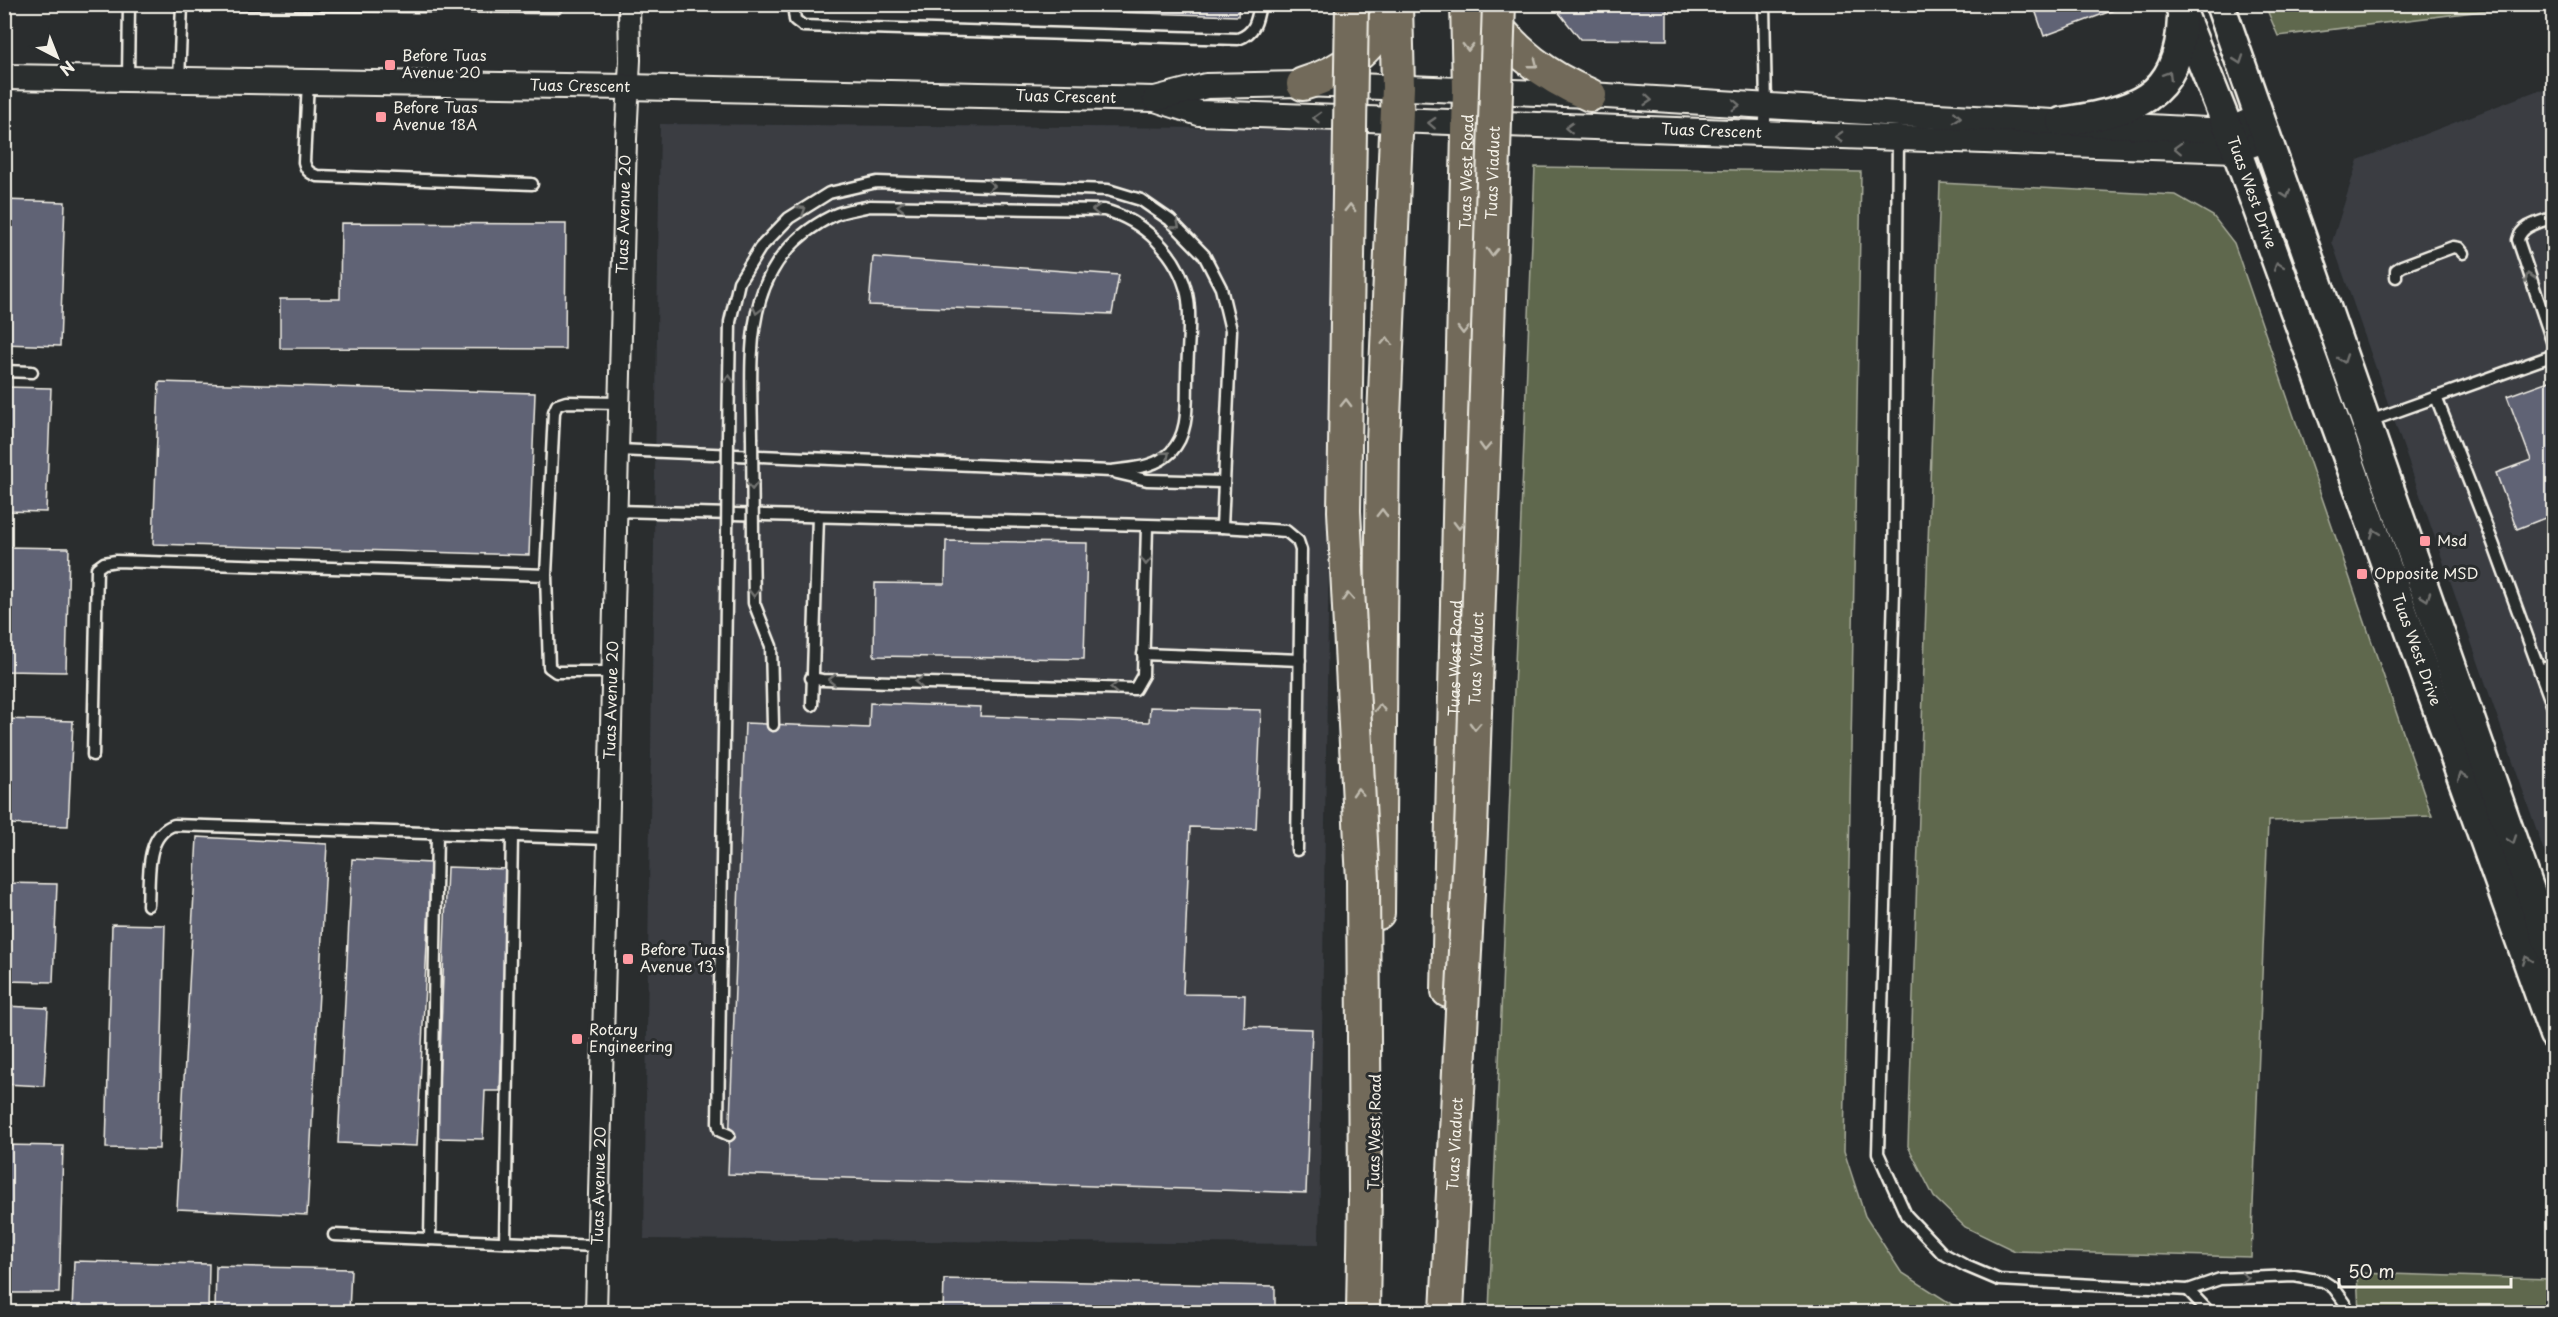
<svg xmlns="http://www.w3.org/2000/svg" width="2558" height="1317" font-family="'Playpen Sans',sans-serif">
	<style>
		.built { fill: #3a3d43 }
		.green { fill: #5e674e; stroke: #a9ac9b; stroke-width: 1.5 }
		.building { fill: #606375; stroke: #f4f1e8; stroke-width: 1.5 }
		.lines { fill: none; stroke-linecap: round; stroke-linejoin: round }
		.service-casing { stroke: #f4f1e8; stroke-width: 15 }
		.minor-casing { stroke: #f4f1e8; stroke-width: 24 }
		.tertiary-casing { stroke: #f4f1e8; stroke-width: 28 }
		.secondary-casing { stroke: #f4f1e8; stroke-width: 33 }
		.primary-casing { stroke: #f4f1e8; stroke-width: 36 }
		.service { stroke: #2a2d2e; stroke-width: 10 }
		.minor { stroke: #2a2d2e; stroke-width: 20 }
		.tertiary { stroke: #2a2d2e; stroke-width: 24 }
		.secondary { stroke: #2a2d2e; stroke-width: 28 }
		.primary { stroke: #726b5a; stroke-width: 32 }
		.service-bridge-casing { stroke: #f4f1e8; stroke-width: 15; stroke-linecap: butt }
		.primary-bridge-casing { stroke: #f4f1e8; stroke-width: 36; stroke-linecap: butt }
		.service-bridge { stroke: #2a2d2e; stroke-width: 10 }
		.primary-bridge { stroke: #726b5a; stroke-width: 32 }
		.oneway { stroke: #c0bbaf }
		.oneway2 { stroke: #71726f }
		.poi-dot { fill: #ff9aa2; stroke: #2a2d2e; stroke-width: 2 }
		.labels { text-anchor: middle; stroke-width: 6; stroke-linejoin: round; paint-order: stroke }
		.poi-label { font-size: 15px; fill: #f4f1e8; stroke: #2a2d2e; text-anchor: start }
		.street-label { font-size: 15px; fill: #f4f1e8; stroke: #2a2d2e }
	</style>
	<rect width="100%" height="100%" fill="#2a2d2e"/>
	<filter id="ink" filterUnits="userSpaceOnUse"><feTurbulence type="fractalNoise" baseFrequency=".0167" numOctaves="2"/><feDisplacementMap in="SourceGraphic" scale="12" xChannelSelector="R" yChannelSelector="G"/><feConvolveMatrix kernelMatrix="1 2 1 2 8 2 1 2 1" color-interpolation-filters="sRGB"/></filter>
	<g filter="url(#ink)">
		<g class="built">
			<path d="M2553,90V877L2332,242L2358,160L2536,91Z"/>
			<path d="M660,124L1335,129L1319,1244L644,1239Z"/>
		</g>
		<g class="green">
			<path d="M2265,5H2531L2278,36Z"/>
			<path d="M1535,167L1861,172L1844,1151L1865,1216L1901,1272L1956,1307L1975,1312H1489Z"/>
			<path d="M1940,183L2176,195L2213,216L2234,243L2432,816L2268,821L2251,1257L2015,1251L1965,1227L1934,1197L1908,1146Z"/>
			<path d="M2357,1273L2553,1279V1312H2359Z"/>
		</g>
		<g class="building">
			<path d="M855,4H1239L1238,16Z"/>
			<path d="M1552,4H1667V40L1580,39Z"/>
			<path d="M2033,4H2130L2044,36Z"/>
			<path d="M4,200L65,202L60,346L4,344Z"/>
			<path d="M341,223L566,224L565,349L280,348V299H340Z"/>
			<path d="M873,257L1119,275L1112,314L869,305Z"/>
			<path d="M2554,379V525L2550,516L2517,529L2496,473L2531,460L2507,396Z"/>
			<path d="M159,382L535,393L529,555L153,544Z"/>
			<path d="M4,387L51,388L46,512L4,511Z"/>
			<path d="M946,541L1087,543L1084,659L874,656L875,583L945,584Z"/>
			<path d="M4,547L69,548L66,672L4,671Z"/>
			<path d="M870,703L981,707L980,716L1149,722L1150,707L1261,710L1256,829L1190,827L1183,994L1245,995L1244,1027L1312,1029L1306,1193L728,1174L745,723L869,728Z"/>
			<path d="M4,719L73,721L68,826L4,824Z"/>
			<path d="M197,837L327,844L307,1215L177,1209Z"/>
			<path d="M352,859L431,863L417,1146L338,1143Z"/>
			<path d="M447,867L508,869L500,1091H485L483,1139L437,1138Z"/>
			<path d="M4,883L57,884L53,982L4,981Z"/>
			<path d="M112,924L165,925L159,1149L106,1148Z"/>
			<path d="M4,1006L48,1008L44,1086L4,1084Z"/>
			<path d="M4,1145L63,1146L59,1293H4Z"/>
			<path d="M74,1261L209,1264L208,1312H72Z"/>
			<path d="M216,1266L351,1269L349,1312H215Z"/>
			<path d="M944,1279L1275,1286V1312H943Z"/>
		</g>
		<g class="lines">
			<defs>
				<g id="service">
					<path d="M182,4L557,7L559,4"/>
					<path d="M793,4L795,20L803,26L1238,39C1255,33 1257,21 1260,4"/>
					<path d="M1764,4L1766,107L1764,133"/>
					<path d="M128,79L129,4"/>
					<path d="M179,80L182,5"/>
					<path d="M308,82L304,162C306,170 309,173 317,176L532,184"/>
					<path d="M1898,139L1894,590L1878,1153L1906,1215L1942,1253L1966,1266L1999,1280L2188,1290L2220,1279L2294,1276L2323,1281L2334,1288L2345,1303L2347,1312"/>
					<path d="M2554,217C2541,222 2521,225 2518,240L2554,347"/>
					<path d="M2396,277V270L2402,266L2453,247L2459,248L2463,253"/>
					<path d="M4,371L32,372"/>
					<path d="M2436,397L2493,543L2554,710"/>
					<path d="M2367,422L2554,355"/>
					<path d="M728,437L730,322L739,282L760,248L789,218L829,193L877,182L1108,190L1141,200L1170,220L1204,255L1221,288L1231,330L1222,527"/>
					<path d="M618,450L1111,471C1133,468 1155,468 1171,452C1190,432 1186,403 1187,377C1187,354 1192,316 1187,294C1178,254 1143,220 1104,210L870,206C859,209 845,210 834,215C740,261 751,349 752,437"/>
					<path d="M1117,473L1147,480L1223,482"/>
					<path d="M616,511L1222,527L1286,531L1298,541L1301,550L1297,850"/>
					<path d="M753,535L754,603L771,646L773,725"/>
					<path d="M727,538L718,1123L720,1131L729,1135"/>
					<path d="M546,575L554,412L557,405L566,402L619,403"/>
					<path d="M1143,654L1300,660"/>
					<path d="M2540,670L2554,665"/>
					<path d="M811,678L822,680L1135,689L1143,675L1147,526"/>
					<path d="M812,705L818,516"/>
					<path d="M93,755L97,568L104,563L116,561L546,575L549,667L556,672H612"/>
					<path d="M148,905C150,879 144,835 174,825L608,839"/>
					<path d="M334,1235L597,1246"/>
					<path d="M430,1239L437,834"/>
					<path d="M505,1242L512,836"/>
					<path d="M2188,1290L2209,1312"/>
				</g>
				<g id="minor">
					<path id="s1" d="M596,1312L626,139L630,60L629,4"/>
				</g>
				<g id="tertiary">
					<path id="s2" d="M4,77L627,87L1155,99L1199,113L2236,150L2268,139"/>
					<path d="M1155,99L1206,86L1303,84L1590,95L1899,114L2206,130H2229L2259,117"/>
				</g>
				<g id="secondary">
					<path id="s3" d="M2179,4L2229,130L2339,433L2554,1035"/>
					<path d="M2220,4L2554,959"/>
					<path d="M2061,122C2133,111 2179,101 2182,18"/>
				</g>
				<g id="primary">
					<path d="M1487,13C1513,52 1547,77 1590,95"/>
					<path d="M1303,84C1344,72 1377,46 1392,4"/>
					<path d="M1378,913L1383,441L1398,87L1396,4"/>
					<path id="s4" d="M1448,991L1469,89L1467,4"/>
				</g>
			</defs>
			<use href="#service" class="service-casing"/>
			<use href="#minor" class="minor-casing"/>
			<use href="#tertiary" class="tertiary-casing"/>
			<use href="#secondary" class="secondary-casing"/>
			<use href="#primary" class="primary-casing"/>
			<use href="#service" class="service"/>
			<use href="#minor" class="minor"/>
			<use href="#tertiary" class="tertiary"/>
			<use href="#secondary" class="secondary"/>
			<use href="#primary" class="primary"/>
			<defs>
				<g id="service-bridge">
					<path d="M752,437L753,535"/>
					<path d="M727,538L728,437"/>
				</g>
				<g id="primary-bridge">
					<path d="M1352,4L1344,511L1363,880L1365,1195L1363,1312"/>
					<path id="s5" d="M1447,1312L1471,831L1499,4"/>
				</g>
			</defs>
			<use href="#service-bridge" class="service-bridge-casing"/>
			<use href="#primary-bridge" class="primary-bridge-casing"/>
			<use href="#service-bridge" class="service-bridge"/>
			<use href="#primary-bridge" class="primary-bridge"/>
		</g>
		<defs><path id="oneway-chevron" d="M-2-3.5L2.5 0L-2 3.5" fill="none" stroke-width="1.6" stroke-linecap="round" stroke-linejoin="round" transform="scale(1.5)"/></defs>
		<g class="oneway">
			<use href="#oneway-chevron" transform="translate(1468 47) rotate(89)"/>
			<use href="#oneway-chevron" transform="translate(1534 64) rotate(38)"/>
			<use href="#oneway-chevron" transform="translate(1350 208) rotate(-89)"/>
			<use href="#oneway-chevron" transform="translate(1492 252) rotate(92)"/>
			<use href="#oneway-chevron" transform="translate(1463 330) rotate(91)"/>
			<use href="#oneway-chevron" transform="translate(1387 341) rotate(-88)"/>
			<use href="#oneway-chevron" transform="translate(1346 403) rotate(-89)"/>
			<use href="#oneway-chevron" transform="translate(1485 447) rotate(92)"/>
			<use href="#oneway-chevron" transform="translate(1382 513) rotate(-89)"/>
			<use href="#oneway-chevron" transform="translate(1459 525) rotate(91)"/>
			<use href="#oneway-chevron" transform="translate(1348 597) rotate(-93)"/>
			<use href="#oneway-chevron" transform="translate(1380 708) rotate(-89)"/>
			<use href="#oneway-chevron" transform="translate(1475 726) rotate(92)"/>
			<use href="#oneway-chevron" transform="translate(1358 792) rotate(-93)"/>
		</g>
		<g class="oneway2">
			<use href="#oneway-chevron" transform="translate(2239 60) rotate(71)"/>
			<use href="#oneway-chevron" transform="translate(2168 75) rotate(-58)"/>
			<use href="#oneway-chevron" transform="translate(1648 100) rotate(5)"/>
			<use href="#oneway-chevron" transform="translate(1736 105) rotate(3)"/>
			<use href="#oneway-chevron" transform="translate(1957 117) rotate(3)"/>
			<use href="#oneway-chevron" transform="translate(1317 118) rotate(-178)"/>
			<use href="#oneway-chevron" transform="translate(1432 123) rotate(-177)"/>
			<use href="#oneway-chevron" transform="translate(1569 128) rotate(-178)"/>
			<use href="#oneway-chevron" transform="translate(1839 137) rotate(-178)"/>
			<use href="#oneway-chevron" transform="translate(2178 148) rotate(-178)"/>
			<use href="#oneway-chevron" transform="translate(991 186) rotate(2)"/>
			<use href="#oneway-chevron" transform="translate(2286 194) rotate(71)"/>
			<use href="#oneway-chevron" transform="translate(901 206) rotate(-179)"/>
			<use href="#oneway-chevron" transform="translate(802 210) rotate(-32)"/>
			<use href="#oneway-chevron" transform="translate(1096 210) rotate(-177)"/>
			<use href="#oneway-chevron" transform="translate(1176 225) rotate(40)"/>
			<use href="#oneway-chevron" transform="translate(2278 266) rotate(-110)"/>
			<use href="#oneway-chevron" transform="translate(2529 277) rotate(-109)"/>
			<use href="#oneway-chevron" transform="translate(757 310) rotate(104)"/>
			<use href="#oneway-chevron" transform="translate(2343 359) rotate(71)"/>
			<use href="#oneway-chevron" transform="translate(729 379) rotate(-89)"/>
			<use href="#oneway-chevron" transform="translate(1166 455) rotate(-41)"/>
			<use href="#oneway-chevron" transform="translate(752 486) rotate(89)"/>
			<use href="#oneway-chevron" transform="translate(2375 533) rotate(-110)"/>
			<use href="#oneway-chevron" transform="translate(1146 561) rotate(92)"/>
			<use href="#oneway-chevron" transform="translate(754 593) rotate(89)"/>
			<use href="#oneway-chevron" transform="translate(2426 597) rotate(71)"/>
			<use href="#oneway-chevron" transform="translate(832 680) rotate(-179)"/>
			<use href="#oneway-chevron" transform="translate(919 682) rotate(-178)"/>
			<use href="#oneway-chevron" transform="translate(1114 688) rotate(-178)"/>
			<use href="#oneway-chevron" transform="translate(2462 776) rotate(-110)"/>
			<use href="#oneway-chevron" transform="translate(2512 840) rotate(71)"/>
			<use href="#oneway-chevron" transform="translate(2527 960) rotate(-110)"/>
			<use href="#oneway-chevron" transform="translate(2245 1278) rotate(-2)"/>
		</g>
	</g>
	<g class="poi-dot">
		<rect x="384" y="59" width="12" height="12" rx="3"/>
		<rect x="375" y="111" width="12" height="12" rx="3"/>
		<rect x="2419" y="535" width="12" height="12" rx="3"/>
		<rect x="2356" y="568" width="12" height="12" rx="3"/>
		<rect x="622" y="953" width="12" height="12" rx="3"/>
		<rect x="571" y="1033" width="12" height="12" rx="3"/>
	</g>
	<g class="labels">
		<g class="poi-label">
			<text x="402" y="61">Before Tuas<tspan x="402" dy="17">Avenue 20</tspan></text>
			<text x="393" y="113">Before Tuas<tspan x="393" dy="17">Avenue 18A</tspan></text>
			<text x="2437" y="546">Msd</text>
			<text x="2374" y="579">Opposite MSD</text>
			<text x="640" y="955">Before Tuas<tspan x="640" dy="17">Avenue 13</tspan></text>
			<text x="589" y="1035">Rotary<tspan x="589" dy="17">Engineering</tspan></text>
		</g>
		<g class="street-label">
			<text dy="5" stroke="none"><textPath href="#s2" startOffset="576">Tuas Crescent</textPath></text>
			<text dy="5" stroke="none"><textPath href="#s2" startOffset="1062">Tuas Crescent</textPath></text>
			<text dy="5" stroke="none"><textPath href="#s2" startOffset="1710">Tuas Crescent</textPath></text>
			<text dy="5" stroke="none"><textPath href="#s4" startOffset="819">Tuas West Road</textPath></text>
			<text dy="5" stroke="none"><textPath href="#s5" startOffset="1140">Tuas Viaduct</textPath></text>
			<text dy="5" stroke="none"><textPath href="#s3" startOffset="202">Tuas West Drive</textPath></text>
			<text dy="5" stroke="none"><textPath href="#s1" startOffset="1098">Tuas Avenue 20</textPath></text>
			<text dy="5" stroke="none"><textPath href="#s3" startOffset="688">Tuas West Drive</textPath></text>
			<text dy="5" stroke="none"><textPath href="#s4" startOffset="333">Tuas West Road</textPath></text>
			<text dy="5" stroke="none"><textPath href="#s5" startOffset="654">Tuas Viaduct</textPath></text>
			<text dy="5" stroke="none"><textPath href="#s1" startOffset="612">Tuas Avenue 20</textPath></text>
			<text transform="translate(1375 1132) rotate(-89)" y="5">Tuas West Road</text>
			<text dy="5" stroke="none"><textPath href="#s5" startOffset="168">Tuas Viaduct</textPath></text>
			<text dy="5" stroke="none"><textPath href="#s1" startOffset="126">Tuas Avenue 20</textPath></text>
		</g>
	</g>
	<rect width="2558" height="1317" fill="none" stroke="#2a2d2e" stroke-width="24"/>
	<rect x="12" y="12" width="2534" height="1293" fill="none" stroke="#f4f1e8" stroke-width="2" filter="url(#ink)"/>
	<g transform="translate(57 57) rotate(138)" stroke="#2a2d2e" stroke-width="4.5" paint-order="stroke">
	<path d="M0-4.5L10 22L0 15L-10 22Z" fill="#f4f1e8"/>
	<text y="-9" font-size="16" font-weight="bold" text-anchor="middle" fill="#f4f1e8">N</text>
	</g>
	<path d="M2339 1278v9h172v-9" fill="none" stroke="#f4f1e8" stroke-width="3"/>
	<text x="2348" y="1278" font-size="18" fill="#f4f1e8" stroke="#2a2d2e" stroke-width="4.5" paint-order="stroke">50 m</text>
</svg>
